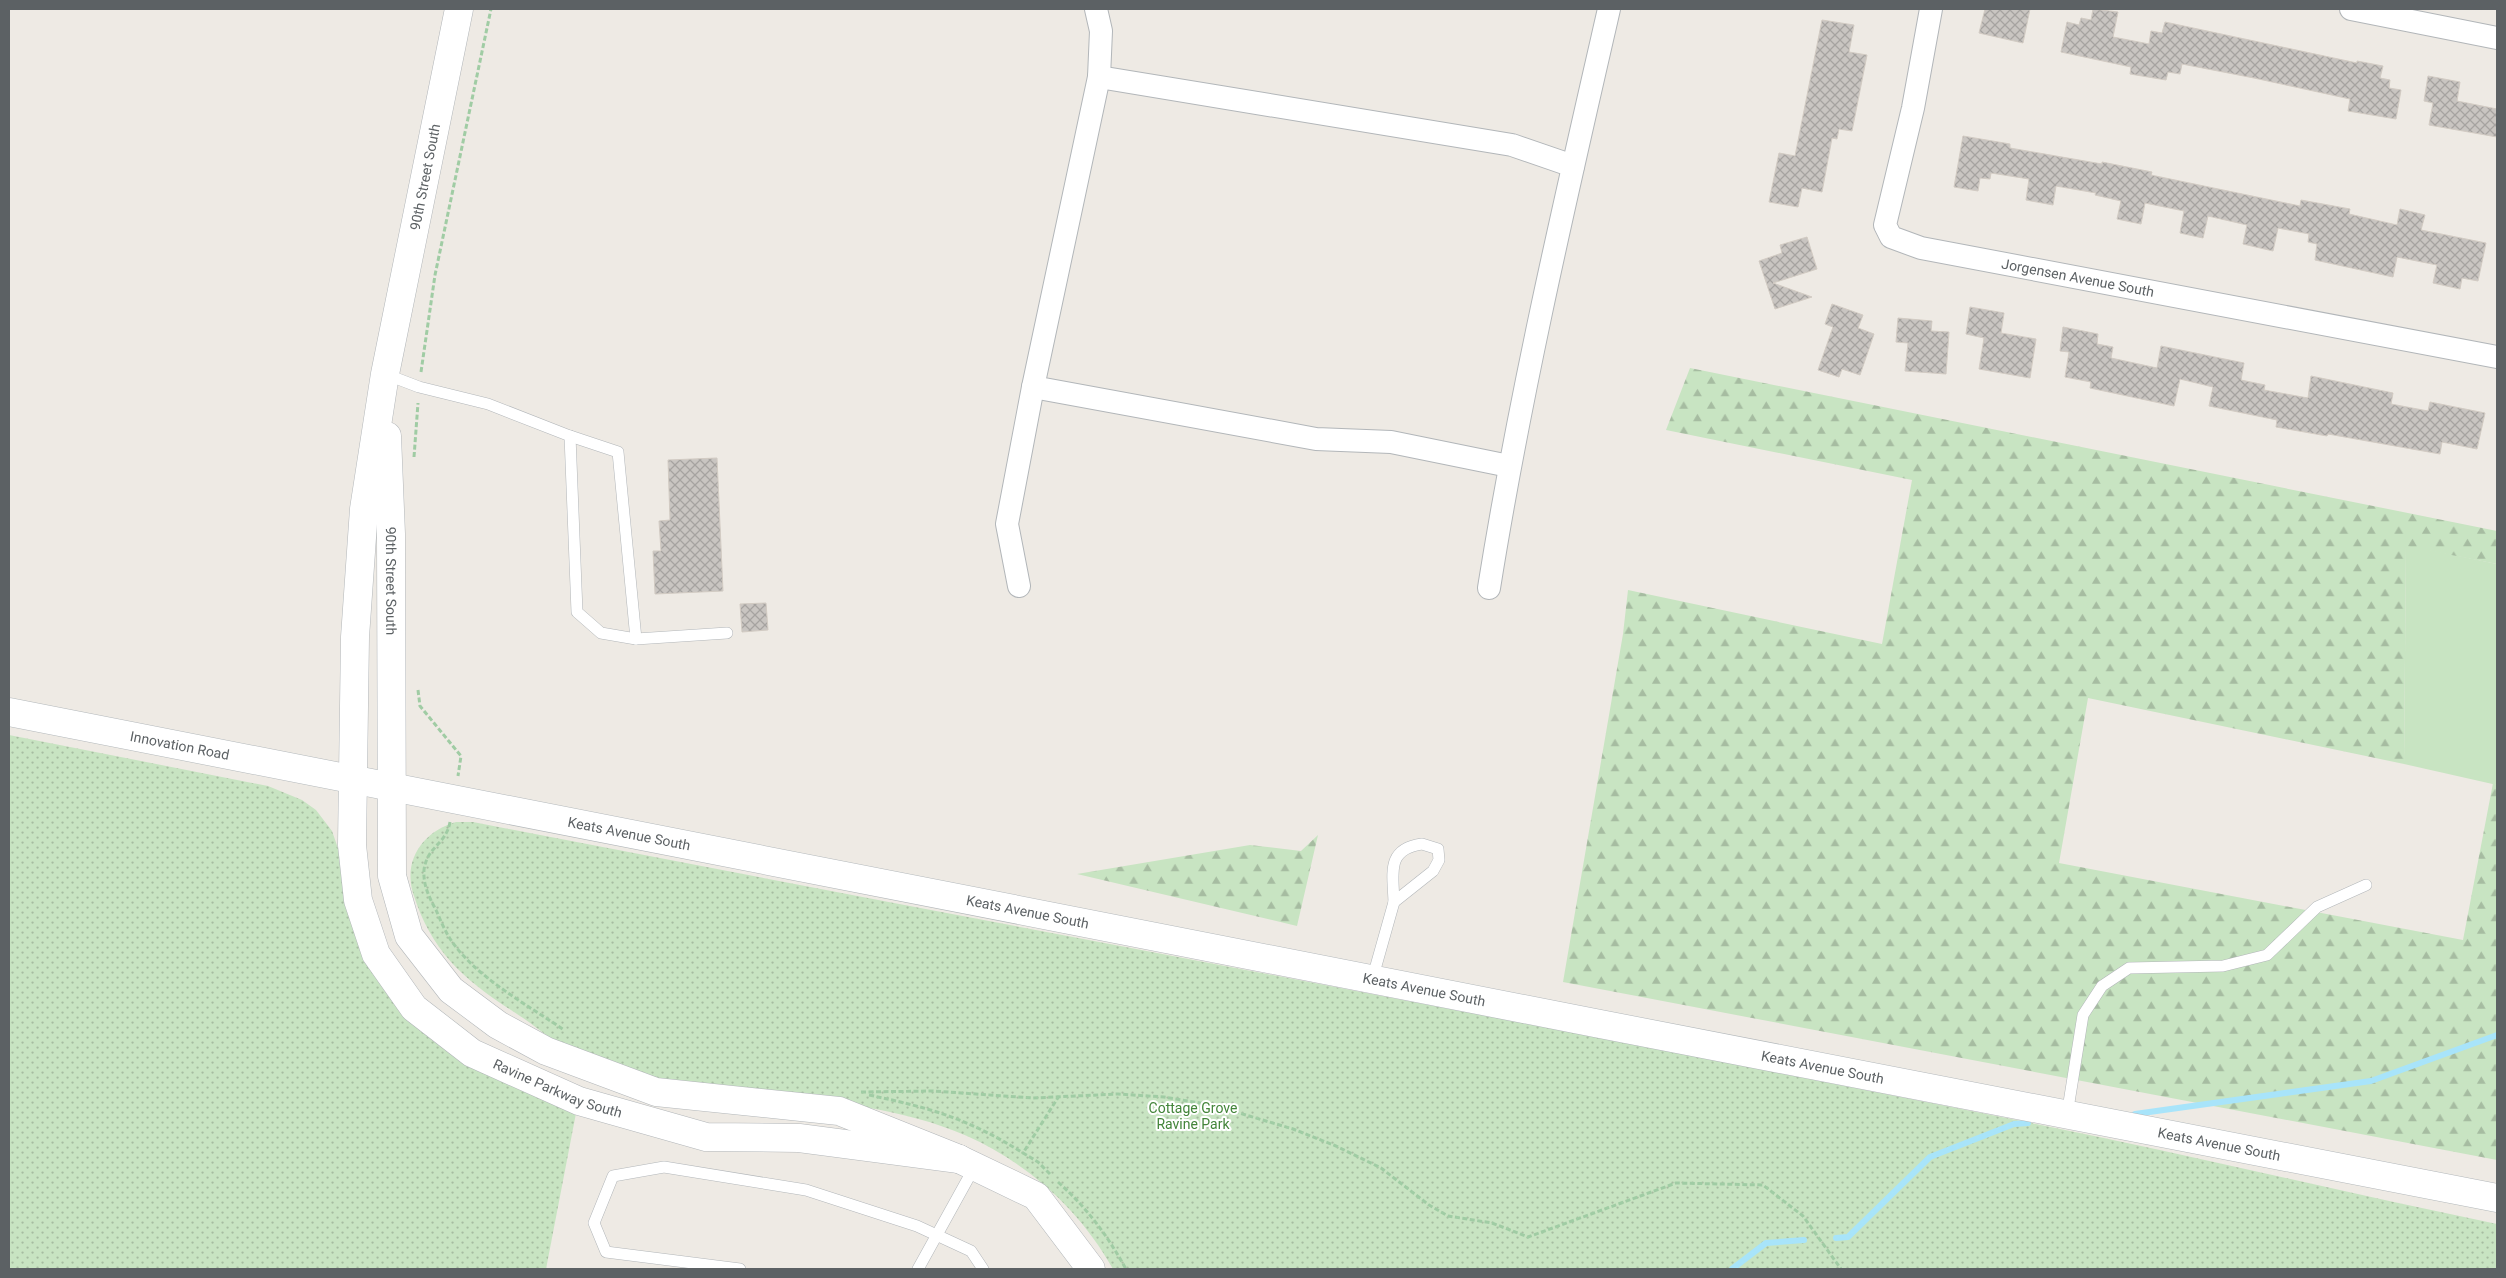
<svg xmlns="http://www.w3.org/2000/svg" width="2506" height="1278" font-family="Roboto,sans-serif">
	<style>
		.grass { fill: #c8e4c2 }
		.forest { fill: url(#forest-firs) }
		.park { fill: url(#park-dots) }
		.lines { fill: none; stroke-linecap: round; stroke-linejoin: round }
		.stream { stroke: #a8e4fa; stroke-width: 6 }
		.building { fill: url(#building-cross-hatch); stroke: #d2cbc3 }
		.service-casing { stroke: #b2b6b9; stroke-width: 12 }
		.minor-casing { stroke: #b2b6b9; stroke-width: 24 }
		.tertiary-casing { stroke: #b2b6b9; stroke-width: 29 }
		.secondary-casing { stroke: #b3b8bb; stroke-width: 29 }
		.path { stroke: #a0cca4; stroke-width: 3; stroke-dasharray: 5 2.5; stroke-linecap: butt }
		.service { stroke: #fff; stroke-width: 11 }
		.minor { stroke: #fff; stroke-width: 22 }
		.tertiary { stroke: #fff; stroke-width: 28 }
		.secondary { stroke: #fff; stroke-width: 28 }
		.labels { text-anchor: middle; stroke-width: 4; stroke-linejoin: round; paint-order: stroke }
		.street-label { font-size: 14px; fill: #5c6164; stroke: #fff }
		.park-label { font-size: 14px; fill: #43853a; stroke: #fff }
	</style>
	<defs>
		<pattern id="forest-firs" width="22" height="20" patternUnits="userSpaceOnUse" patternTransform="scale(1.25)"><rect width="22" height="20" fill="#c8e4c2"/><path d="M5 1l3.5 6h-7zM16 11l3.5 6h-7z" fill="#a6bca1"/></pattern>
		<pattern id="park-dots" width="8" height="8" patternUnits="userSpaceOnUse" patternTransform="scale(1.25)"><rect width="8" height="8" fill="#c8e4c2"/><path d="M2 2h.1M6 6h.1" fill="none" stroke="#a6bca1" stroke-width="1.8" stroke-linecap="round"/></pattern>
		<pattern id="building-cross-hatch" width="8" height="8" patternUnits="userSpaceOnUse" patternTransform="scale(1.25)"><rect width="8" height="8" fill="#c9c5c1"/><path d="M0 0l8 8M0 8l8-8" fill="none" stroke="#a6a3a0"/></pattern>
	</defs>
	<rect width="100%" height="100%" fill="#eeeae4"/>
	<path class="grass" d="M2406,545L2497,564V785L2404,764Z"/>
	<g class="forest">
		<path d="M1690,368L2497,531V564L2406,546L2404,764L2088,698L2059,863L2463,940L2493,783L2497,785V1160L1563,982L1623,634L1628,590L1882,644L1912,480L1666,430Z"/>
		<path d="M1318,835L1297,926L1077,874L1250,845L1301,851Z"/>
	</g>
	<g class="park">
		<path d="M9,735L268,786L302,800L316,810L332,831L384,981L577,1108L546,1269H9Z"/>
		<path d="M456,822H473L535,834C1035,931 1536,1023 2036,1124C2190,1155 2343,1192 2497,1224V1269H1113C1080,1210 1029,1164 967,1136C878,1097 777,1101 682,1085C664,1082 646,1076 628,1071C615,1068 600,1065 587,1061C568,1054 536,1026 517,1014C466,981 432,954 413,893C403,859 424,831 456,822Z"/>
	</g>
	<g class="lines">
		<g class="stream">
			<path d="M2135,1114L2371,1081L2497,1035"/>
			<path d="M1836,1238L1848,1237L1930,1157L2014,1124L2028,1123"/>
			<path d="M1732,1269L1766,1243L1804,1240"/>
		</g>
	</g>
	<g class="building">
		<path d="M1985,9H2030L2023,43L1979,33Z"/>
		<path d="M2093,9L2118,12L2113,37L2149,44L2151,31L2162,33L2165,22L2357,63V61L2383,66L2380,78L2390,80L2389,88L2401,90L2396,119L2348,111L2350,99L2254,78L2182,64L2180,74L2168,72L2166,80L2130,74L2131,67L2061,52L2067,22L2079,25L2081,18L2091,20Z"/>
		<path d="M1822,20L1854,25L1849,52L1867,55L1852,131L1839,129L1837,139L1832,138L1822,192L1802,188L1798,207L1769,202L1779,153L1795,156Z"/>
		<path d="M2428,76L2460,82L2457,101L2497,109V137L2429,125L2433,103L2424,101Z"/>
		<path d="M1963,136L2010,144V148L2102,164V162L2152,172L2151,175L2300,206L2301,200L2350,209L2349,214L2397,225L2400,209L2425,215L2421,230L2486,243L2478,281L2462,278L2460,289L2433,283L2437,265L2397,257L2393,277L2315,260L2317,244L2308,242L2309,234L2278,228L2273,251L2243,244L2247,225L2208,216L2203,238L2180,233L2184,211L2145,203L2141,224L2117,219L2121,201L2095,195L2096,193L2056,186L2053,205L2026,200L2029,179L1991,173L1990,179L1980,178L1978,191L1954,187Z"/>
		<path d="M1807,237L1817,269L1773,283L1812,297L1775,309L1759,261L1782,253L1780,245Z"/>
		<path d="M1832,304L1863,315L1858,328L1874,334L1860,375L1842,369L1839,377L1818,370L1833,327L1825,324Z"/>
		<path d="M1970,307L2004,313L2001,333L2036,339L2030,378L1979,369L1984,338L1966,334Z"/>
		<path d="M1898,318L1932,321L1931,331L1949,332L1946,374L1905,371L1908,343L1896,342Z"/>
		<path d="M2063,327L2098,334L2097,344L2113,347L2111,358L2157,368L2161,346L2244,363L2241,380L2265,385L2264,390L2308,398L2311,376L2393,393L2391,404L2428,411L2430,402L2485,413L2477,449L2442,442L2440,454L2328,434L2327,436L2276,427L2277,420L2209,406L2213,387L2180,379L2174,406L2090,388L2091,382L2065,377L2069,352L2060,351Z"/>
		<path d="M717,458L723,591L655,594L653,551H661L659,521L670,520L668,460Z"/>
		<path d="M766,603L768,630L742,632L740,604Z"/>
	</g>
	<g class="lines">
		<defs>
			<g id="service">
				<path d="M385,374L419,387L488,404L570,436L577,612L601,633L636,639L727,633"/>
				<path d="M570,436L618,452L636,639"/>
				<path d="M1422,844L1438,849L1439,860L1433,871L1394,902C1393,873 1386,849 1422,844Z"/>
				<path d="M1372,980L1394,902"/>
				<path d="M2067,1115L2083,1015L2102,986L2129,968L2223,966L2267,955L2317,907L2366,885"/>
				<path d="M740,1269L606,1252L594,1223L613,1176L664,1167L806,1190L917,1226L971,1251L983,1269"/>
				<path d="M918,1269L975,1166"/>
			</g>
			<g id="minor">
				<path id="s1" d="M1931,9L1913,108L1885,225L1891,237L1921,248L2497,357"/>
				<path d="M2351,9L2497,38"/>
				<path d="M1099,77L1512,145L1573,166"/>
				<path d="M1033,387L1316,439L1391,442L1509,466"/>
				<path d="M1019,586L1007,524L1033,387L1099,77L1101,31L1096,9"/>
				<path d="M1489,588C1520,394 1565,201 1609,9"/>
			</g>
			<g id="tertiary">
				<path id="s2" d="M459,9L385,374L364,509L355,637L352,845L358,900L376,954L414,1008L472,1053L579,1101L706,1137L799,1138L959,1159"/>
				<path id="s3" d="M387,436L391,534L392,876L409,936L451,990L498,1025L546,1051L656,1092L839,1111L959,1159L1036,1196L1091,1269"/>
			</g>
			<g id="secondary">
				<path id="s4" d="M9,712L1595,1023L2497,1198"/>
			</g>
		</defs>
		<use href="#service" class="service-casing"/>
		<use href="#minor" class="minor-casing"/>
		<use href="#tertiary" class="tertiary-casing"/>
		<use href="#secondary" class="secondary-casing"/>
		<g class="path">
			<path d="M421,372L435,275L491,9"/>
			<path d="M414,457L418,403"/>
			<path d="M418,690L420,706L461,756L458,776"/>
			<path d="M450,822C446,845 427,846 424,870C423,885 429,897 436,910C440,919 444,929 449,937C473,976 528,1005 564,1030"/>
			<path d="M861,1092L933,1091L1033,1098L1118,1094L1164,1097L1212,1105L1293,1129L1336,1146L1381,1168L1429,1205L1448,1216L1492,1223L1528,1237L1676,1183L1763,1185L1803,1216L1841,1269"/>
			<path d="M869,1095C931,1108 969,1119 1023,1153"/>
			<path d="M1050,1174L1038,1162L1023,1153L1059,1096"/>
			<path d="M1058,1182C1088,1209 1107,1235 1126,1269"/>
		</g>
		<use href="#service" class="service"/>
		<use href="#minor" class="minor"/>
		<use href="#tertiary" class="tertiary"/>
		<use href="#secondary" class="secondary"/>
	</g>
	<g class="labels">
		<g class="street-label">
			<text transform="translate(425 177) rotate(-79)" y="5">90th Street South</text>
			<text dy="5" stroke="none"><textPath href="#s1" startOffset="426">Jorgensen Avenue South</textPath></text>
			<text dy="5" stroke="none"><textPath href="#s3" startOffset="145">90th Street South</textPath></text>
			<text dy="5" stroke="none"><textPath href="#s4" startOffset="174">Innovation Road</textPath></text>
			<text dy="5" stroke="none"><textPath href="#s4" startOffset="632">Keats Avenue South</textPath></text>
			<text dy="5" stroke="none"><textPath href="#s4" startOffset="1038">Keats Avenue South</textPath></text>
			<text dy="5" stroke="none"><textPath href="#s4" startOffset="1442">Keats Avenue South</textPath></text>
			<text dy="5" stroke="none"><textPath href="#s4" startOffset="1848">Keats Avenue South</textPath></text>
			<text dy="5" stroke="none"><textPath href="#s2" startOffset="1190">Ravine Parkway South</textPath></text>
			<text dy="5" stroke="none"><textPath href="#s4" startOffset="2252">Keats Avenue South</textPath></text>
		</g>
		<g class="park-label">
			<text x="1193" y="1113">Cottage Grove<tspan x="1193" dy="16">Ravine Park</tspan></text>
		</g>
	</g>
	<rect width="2506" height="1278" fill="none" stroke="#5c6164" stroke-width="20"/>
</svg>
